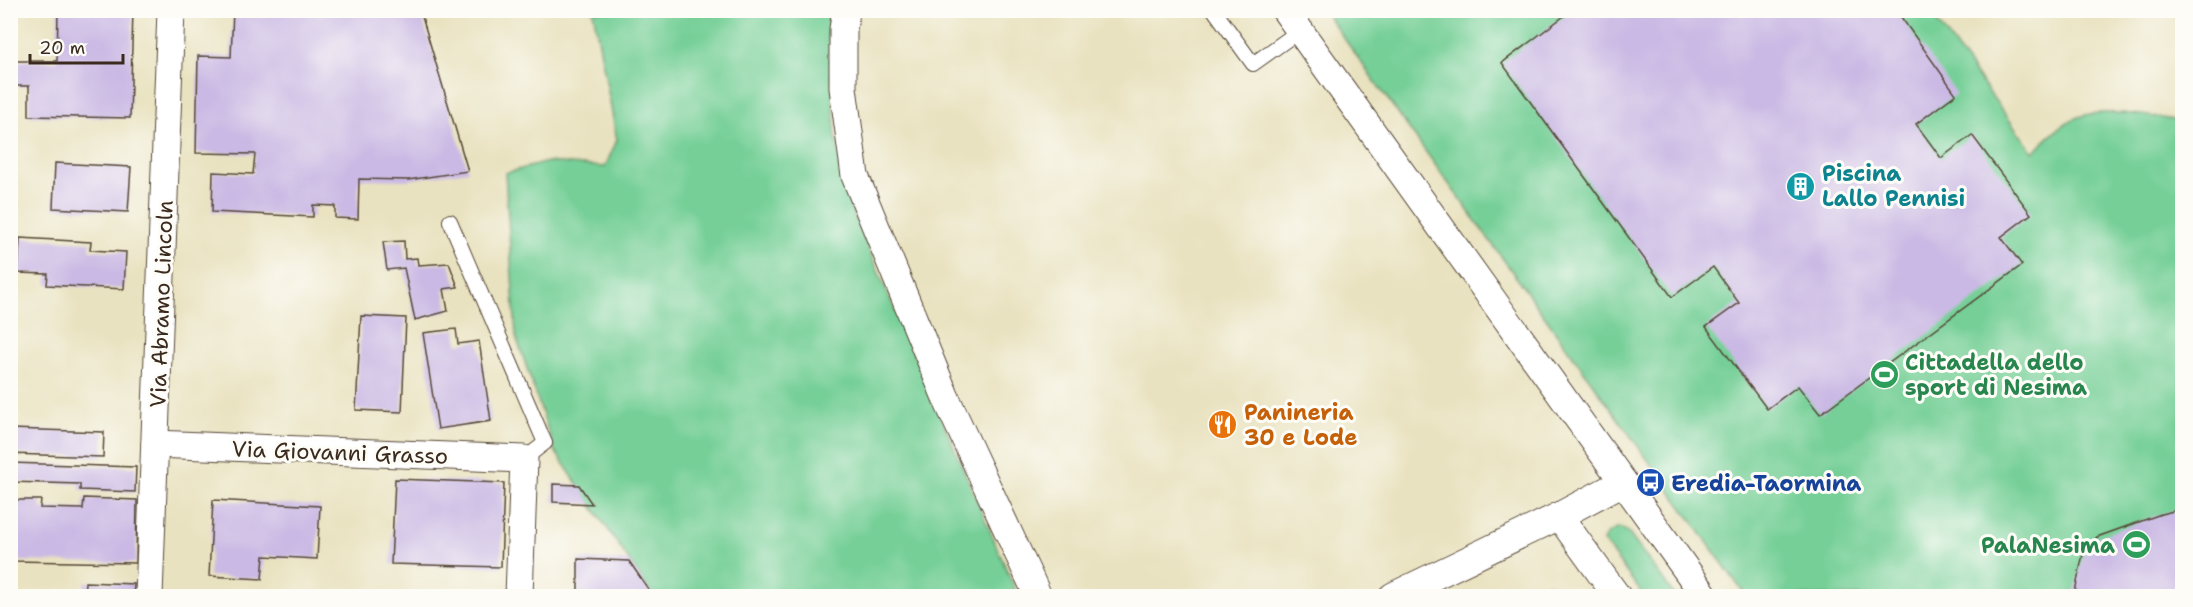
<svg xmlns="http://www.w3.org/2000/svg" width="2193" height="607" font-family="'Shantell Sans',sans-serif">
	<style>
		.green { fill: #75cf96; stroke: #587c5a; stroke-width: 1.5 }
		.building { fill: #cab9e4 }
		.lines { fill: none; stroke-linecap: round; stroke-linejoin: round }
		.service-casing { stroke: #554636; stroke-width: 16 }
		.minor-casing { stroke: #554636; stroke-width: 29 }
		.service { stroke: #fff; stroke-width: 14 }
		.minor { stroke: #fff; stroke-width: 27 }
		.labels { text-anchor: middle; stroke-width: 6; stroke-linejoin: round; paint-order: stroke }
		.culture-label { font-size: 22px; font-weight: bold; fill: #0d838f; stroke: #fdfcf7; text-anchor: start }
		.street-label { font-size: 22px; fill: #3b2a1e; stroke: #fdfcf7 }
		.leisure-label { font-size: 22px; font-weight: bold; fill: #27864d; stroke: #fdfcf7; text-anchor: start }
		.food-label { font-size: 22px; font-weight: bold; fill: #c56008; stroke: #fdfcf7; text-anchor: start }
		.transit-label { font-size: 22px; font-weight: bold; fill: #164399; stroke: #fdfcf7; text-anchor: start }
	</style>
	<rect width="100%" height="100%" fill="#fdfcf7"/>
	<filter id="ink" filterUnits="userSpaceOnUse"><feTurbulence type="fractalNoise" baseFrequency=".0167" numOctaves="2"/><feDisplacementMap in="SourceGraphic" scale="12" xChannelSelector="R" yChannelSelector="G"/><feConvolveMatrix kernelMatrix="1 2 1 2 8 2 1 2 1" color-interpolation-filters="sRGB"/></filter>
	<filter id="wash" filterUnits="userSpaceOnUse"><feTurbulence type="fractalNoise" baseFrequency=".008" numOctaves="4" result="noise"/><feDisplacementMap in="SourceGraphic" scale="24" xChannelSelector="R" yChannelSelector="G"/><feGaussianBlur stdDeviation="1.35" result="paint"/><feColorMatrix in="noise" values="0 0 0 0 0 0 0 0 0 0 0 0 0 0 0 0 0 1.4 0 .05"/><feComposite in="paint" operator="in"/></filter>
	<g filter="url(#wash)">
		<rect width="100%" height="100%" fill="#e9e2c0"/>
		<g class="green">
			<path d="M1334,10L1929,11L2033,152C2044,142 2055,130 2068,122C2095,104 2152,117 2182,121V596H1746L1327,15Z"/>
			<path d="M593,11H831L828,33L836,138L851,208L1018,596H653L555,451L516,336L505,173L548,162L605,167L617,140Z"/>
			<path d="M1619,528L1627,531L1675,596H1644L1603,541L1608,533Z"/>
			<path d="M1547,584L1566,590L1570,596H1514Z"/>
		</g>
		<g id="blocks">
			<g class="building">
				<path d="M58,10H133L130,118L29,116V86H11L12,61H57Z"/>
				<path d="M233,10H359L360,14L375,10H420L468,171L408,180L359,179L358,219L335,218V206L313,205V217L212,212L213,172L253,174L255,154L196,153L198,56L231,57Z"/>
				<path d="M1572,10H1896L1956,94L1916,124L1941,158L1972,135L2031,214L2001,237L2022,265L1820,414L1798,386L1767,409L1706,327L1739,303L1713,267L1672,297L1502,63Z"/>
				<path d="M55,163L131,167L128,212L53,208Z"/>
				<path d="M20,238L91,242L90,250L126,252L124,289L47,285L48,274L18,273Z"/>
				<path d="M404,241L405,259L417,258L418,265L449,263L458,287L444,289L448,311L415,320L404,268L387,270L383,242Z"/>
				<path d="M361,316L406,318L402,412L356,410Z"/>
				<path d="M456,329L458,344L479,341L491,421L438,429L423,333Z"/>
				<path d="M10,429L104,432L103,457L10,454Z"/>
				<path d="M10,463L136,467L135,492L80,490V484L10,482Z"/>
				<path d="M395,479L504,483L501,567L391,564Z"/>
				<path d="M553,484L579,485L592,504L553,502Z"/>
				<path d="M84,498L137,500L136,563L10,561V500H41L40,508L83,509Z"/>
				<path d="M213,500L320,506L317,559L264,556L262,579L209,576Z"/>
				<path d="M2182,509V596H2074L2083,554L2097,537L2161,514Z"/>
				<path d="M578,559L629,561L653,596H578Z"/>
				<path d="M85,582L134,584L133,596H84Z"/>
			</g>
		</g>
	</g>
	<g filter="url(#ink)">
		<use href="#blocks" fill-opacity="0" stroke="#554636" stroke-width="1.5"/>
		<g class="lines">
			<defs>
				<g id="service">
					<path d="M1214,10L1253,64L1299,31"/>
					<path d="M450,221L545,443L524,459"/>
				</g>
				<g id="minor">
					<path d="M846,10L843,29V88L855,176L946,398L1038,596"/>
					<path d="M1285,10L1705,596"/>
					<path d="M155,444L524,459L519,596"/>
					<path d="M1559,516L1617,596"/>
					<path d="M149,596L171,10"/>
					<path d="M1393,596L1559,516L1623,482"/>
				</g>
			</defs>
			<use href="#service" class="service-casing"/>
			<use href="#minor" class="minor-casing"/>
			<use href="#service" class="service"/>
			<use href="#minor" class="minor"/>
		</g>
	</g>
	<defs>
		<symbol id="building-disc" viewBox="-11 -11 22 22"><circle r="9.5" fill="#0f9aa8" stroke="#fdfcf7"/><path d="M-4-6H4V6H1V3H-1V6H-4ZM-2.5-4.3h1.7v1.8h-1.7ZM.8-4.3h1.7v1.8H.8ZM-2.5-1h1.7V.8h-1.7ZM.8-1h1.7V.8H.8Z" fill="#fff"/></symbol>
		<symbol id="stadium-disc" viewBox="-11 -11 22 22"><circle r="9.5" fill="#2e9e5b" stroke="#fdfcf7"/><path d="M0-5a6.5 5 0 1 0 0 10a6.5 5 0 1 0 0-10ZM-3.5-1.8h7v3.6h-7Z" fill="#fff"/></symbol>
		<symbol id="restaurant-disc" viewBox="-11 -11 22 22"><circle r="9.5" fill="#e8710a" stroke="#fdfcf7"/><path d="M-5-6h1v4h1v-4h1v4h1v-4h1v5L-1.5 .5V6h-2V.5L-5-1ZM5-6V6H3V1.5H1.5Q1.5-4 5-6Z" fill="#fff"/></symbol>
		<symbol id="bus-disc" viewBox="-11 -11 22 22"><circle r="9.5" fill="#1a4fb4" stroke="#fdfcf7"/><path d="M-5-6H5V4H4V6H2V4H-2V6H-4V4H-5ZM-3.5-4V0h7V-4ZM-3.5 1.2v1.5H-2V1.2ZM2 1.2v1.5H3.5V1.2Z" fill="#fff"/></symbol>
	</defs>
	<g fill-rule="evenodd">
		<use href="#building-disc" x="1784" y="170" width="33" height="33"/>
		<use href="#stadium-disc" x="1868" y="358" width="33" height="33"/>
		<use href="#restaurant-disc" x="1206" y="408" width="33" height="33"/>
		<use href="#bus-disc" x="1634" y="466" width="33" height="33"/>
		<use href="#stadium-disc" x="2120" y="528" width="33" height="33"/>
	</g>
	<g class="labels">
		<g class="culture-label">
			<text x="1822" y="181">Piscina<tspan x="1822" dy="25">Lallo Pennisi</tspan></text>
		</g>
		<g class="street-label">
			<text transform="translate(161 304) rotate(-88)" y="8">Via Abramo Lincoln</text>
			<text transform="translate(340 452) rotate(2)" y="8">Via Giovanni Grasso</text>
		</g>
		<g class="leisure-label">
			<text x="1905" y="370">Cittadella dello<tspan x="1905" dy="25">sport di Nesima</tspan></text>
			<text x="2115" y="553" text-anchor="end">PalaNesima</text>
		</g>
		<g class="food-label">
			<text x="1244" y="420">Panineria<tspan x="1244" dy="25">30 e Lode</tspan></text>
		</g>
		<g class="transit-label">
			<text x="1671" y="491">Eredia-Taormina</text>
		</g>
	</g>
	<rect width="2193" height="607" fill="none" stroke="#fdfcf7" stroke-width="36"/>
	<path d="M30 54v9h93v-9" fill="none" stroke="#3b2a1e" stroke-width="3"/>
	<text x="39" y="54" font-size="18" fill="#3b2a1e" stroke="#fdfcf7" stroke-width="4.5" paint-order="stroke">20 m</text>
</svg>
